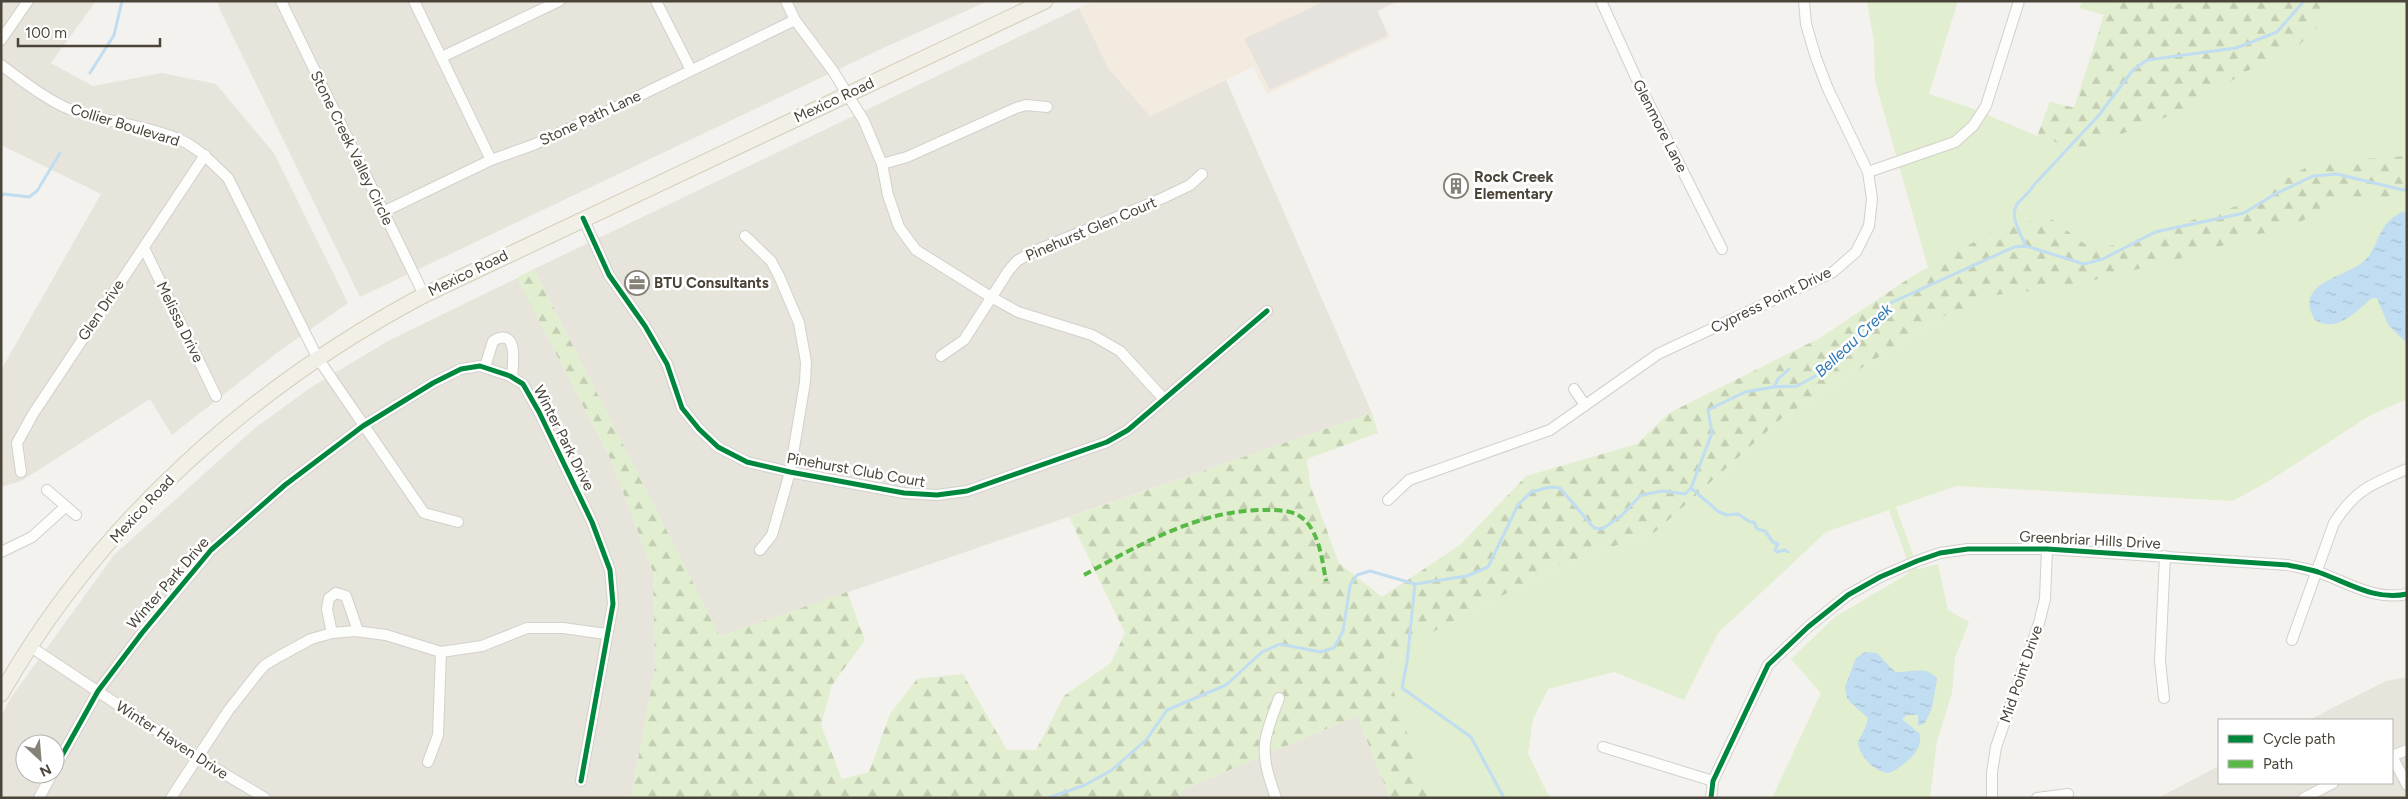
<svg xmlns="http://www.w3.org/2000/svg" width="2408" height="799" font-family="Figtree,sans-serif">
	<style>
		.residential { fill: #e7e4dc; fill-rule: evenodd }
		.commercial { fill: #f3ebdf }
		.grass { fill: #e1eecf }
		.forest { fill: url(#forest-firs) }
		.parking { fill: #e6e3df }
		.water { fill: url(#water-ripples) }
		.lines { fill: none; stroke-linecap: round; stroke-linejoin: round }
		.stream { stroke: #c0ddf1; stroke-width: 3 }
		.minor-casing { stroke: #d2d0cb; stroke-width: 12 }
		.primary-casing { stroke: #d6cebb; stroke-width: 17 }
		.minor { stroke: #fdfdfc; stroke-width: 10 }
		.primary { stroke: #f2efe6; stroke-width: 15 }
		.quiet { stroke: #58b947; stroke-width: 4; stroke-dasharray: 8 4; stroke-linecap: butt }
		.cycleway-casing { stroke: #fff; stroke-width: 8 }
		.cycleway { stroke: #00873e; stroke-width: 5 }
		.labels { text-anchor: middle; stroke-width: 5; stroke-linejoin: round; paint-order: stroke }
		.street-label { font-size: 15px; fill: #4b4439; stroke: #fff }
		.poi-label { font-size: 15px; font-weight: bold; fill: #4b4439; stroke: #fff; text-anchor: start }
		.water-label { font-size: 16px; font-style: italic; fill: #2e7ab2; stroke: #fff }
	</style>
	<defs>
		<pattern id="forest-firs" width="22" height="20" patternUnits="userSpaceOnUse" patternTransform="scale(1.25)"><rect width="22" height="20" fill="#e1eecf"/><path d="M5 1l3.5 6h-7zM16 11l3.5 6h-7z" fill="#c3cdb2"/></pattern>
		<pattern id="water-ripples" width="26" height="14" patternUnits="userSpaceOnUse" patternTransform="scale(1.25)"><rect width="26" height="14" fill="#c0ddf1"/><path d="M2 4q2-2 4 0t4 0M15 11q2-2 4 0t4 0" fill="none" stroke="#a6bfcf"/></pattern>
	</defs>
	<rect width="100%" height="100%" fill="#f4f2ee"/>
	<g class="residential">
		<path d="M1,1H96L51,63L93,86L162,73L216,84L274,153L348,303L278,352L172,435L150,399L21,481L1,487V370L101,194L1,145Z"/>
		<path d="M218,1L856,2L988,1L879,50L360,297L220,10Z"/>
		<path d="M1079,8L1109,69L1150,116L1226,80L1372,413L720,636L534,269Z"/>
		<path d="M517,278L611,460L653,572L655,668L631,798H1V717L10,699L114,555L255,428L310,388L388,341ZM25,744H55V774H25Z"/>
		<path d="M2407,677V798H2158L2219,766V783H2392V720H2309L2386,681Z"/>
		<path d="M1357,716L1390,798H1182V790Z"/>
	</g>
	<path class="commercial" d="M1093,1H1399L1378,12L1390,37L1267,94L1253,67L1150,116L1109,69L1079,8Z"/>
	<path class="grass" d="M1867,1H1958L1929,94L1974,109L2037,136L2050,102L2074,108L2104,15L2079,8L2083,1H2272L2299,44L2343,1H2407V399L2369,416L2269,481L2233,501L1956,486L1896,507L1918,569L1938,564L1948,610L1969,622L1955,658L1952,693L1937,741L1930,798H1772L1821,693L1791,659L1835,617L1909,573L1905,554L1889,510L1826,532L1718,633L1684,700L1614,672L1548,689L1533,719L1528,753L1547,793L1553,798H1426L1382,658L1562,564L1655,532L1782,418L1942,317L1875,81L1874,42Z"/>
	<g class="forest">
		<path d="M2106,1H2152L2154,9L2192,1H2343L2299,45L2267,59L2182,111L2082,149L2037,137L2050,102L2076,108L2104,15Z"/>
		<path d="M2407,156V192L2378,201L2340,200L2300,222L2182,258L2070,286L1996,295L1942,317L1782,418L1655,532L1562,564L1383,658L1423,783L1433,798H1390L1357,716L1182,790V798H631L655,668L653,572L611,460L517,278L534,269L720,636L847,592L865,640L832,685L821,725L842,779L869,772L890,714L917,679L963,674L1007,750H1036L1064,696L1111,663L1125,633L1069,517L1372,413L1378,433L1307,459L1310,485L1339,563L1382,597L1460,545L1526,476L1637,444L1669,413L1820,338L1911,277L2001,227L2049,217L2094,251L2237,206L2316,162Z"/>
	</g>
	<path class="parking" d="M1325,1H1397L1377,11L1388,35L1270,90L1244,39Z"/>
	<g class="water">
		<path d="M2402,212H2407V343L2388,325L2377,298H2372C2356,311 2337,334 2315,320C2291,280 2352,278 2368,257C2382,238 2378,224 2402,212Z"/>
		<path d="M1865,652L1877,653L1895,672C1911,673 1926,665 1937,679L1932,708L1925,723L1918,726V715H1907L1902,719L1919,733C1926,749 1902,768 1889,773C1874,772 1859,756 1858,742L1866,726L1868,718L1851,703L1847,698L1845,687L1856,658Z"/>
	</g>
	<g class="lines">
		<g class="stream">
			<path d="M90,73L114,35L122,1"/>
			<path d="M1,196L4,194L29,197L37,191L60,153"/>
			<path d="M2026,246C2021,234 2008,215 2018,203C2024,196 2029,193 2034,185L2099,115L2133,70L2147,60L2236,48L2277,32L2304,1"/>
			<path d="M1774,387L1778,379L1789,369"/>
			<path d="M1691,488L1719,512L1727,515L1738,514L1750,522H1754L1757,529L1765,531L1773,542L1778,544L1775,550L1777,552L1785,550L1788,552"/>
			<path d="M1415,584L1407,662L1402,688L1471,737L1504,798"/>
			<path d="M1048,798L1085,785L1112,770L1147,739L1167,710L1226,685L1262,652L1280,644L1320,652L1334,648L1343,631L1350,586L1357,575L1370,571L1415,584L1467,576L1488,567L1518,505L1531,492L1550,487L1560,488L1594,528L1602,529L1621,516L1641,495L1663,491L1685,494L1691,488L1712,433L1708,410L1745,392L1774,387L1797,386L1819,374L1886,305L2014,247L2026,246L2084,264L2103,259L2155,232L2244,213L2275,194L2313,176L2337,174L2403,190L2407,189"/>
		</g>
		<defs>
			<g id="minor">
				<path d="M281,1L424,295"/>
				<path d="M414,1L491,160"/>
				<path d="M656,1L691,70"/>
				<path d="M786,1L795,20L833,71L864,121L882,164L888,195L899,227L916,250L991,297L1018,312L1092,335L1120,351L1163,398"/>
				<path d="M1601,1L1638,82L1722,249"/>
				<path d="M1,40L28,1"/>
				<path d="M442,57L559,1"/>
				<path d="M1,65C22,80 45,99 69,109C104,122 142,124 176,138C197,146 212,163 228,178L317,357L424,513L458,522"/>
				<path d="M882,164L907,157L1016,108L1026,105L1047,107"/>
				<path d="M1868,172L1955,142L1973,126L1986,106L2019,1"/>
				<path d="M383,212L491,160L533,145L612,109L795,20"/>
				<path d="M583,218L609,275L645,326L667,364L682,408L699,429L718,447L747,462L790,472L904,493L937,495L967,491L1107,442L1128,430L1267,311"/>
				<path d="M745,236L771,261L779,276L799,323L806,362L805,382L790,472L772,535L760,550"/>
				<path d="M144,248L216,396"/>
				<path d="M941,356L964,340L1009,270L1017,261L1032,252L1163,198L1190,185L1202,174"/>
				<path d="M485,367L493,341C519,326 513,364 512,377"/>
				<path d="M1574,389L1585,405"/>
				<path d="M21,472L17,443L33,414L205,155"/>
				<path d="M47,490L76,515"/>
				<path d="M1388,500L1409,480L1550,430L1658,354L1833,272L1856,252L1869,226L1872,199L1868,172L1828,89L1816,58L1806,24L1804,1"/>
				<path d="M1,552L32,537L65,507"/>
				<path d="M332,633L327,609L329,598L336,593L346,596L358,631"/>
				<path d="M2292,640L2334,523C2356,489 2372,484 2407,469"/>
				<path d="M31,647L198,758L265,798"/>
				<path d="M2164,698L2160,661L2165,556"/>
				<path d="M1603,747L1713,781"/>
				<path d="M2392,756L2407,785"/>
				<path d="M2392,756L2407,750"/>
				<path d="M428,762L438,735L441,652"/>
				<path d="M55,768L98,691L142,633L211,550L285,485L363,426L433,383L461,369L480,366L510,376L523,384L539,412L592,522L610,570L613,604L581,781"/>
				<path d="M39,798L52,774"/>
				<path d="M171,798L228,711L257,674L265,665L278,657L311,639L332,633L355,631L386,635L441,652L482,646L527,628H563L606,634"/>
				<path d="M1276,798C1259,750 1262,744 1279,698"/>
				<path d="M1711,798L1713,781L1768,665L1808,627L1848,595L1880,577L1917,561L1940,553L1968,549H2047L2288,565C2297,567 2308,569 2318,572C2347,582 2374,601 2407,594"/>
				<path d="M1992,798V773L1996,747L2039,623L2045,599L2047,549"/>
				<path d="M2037,798L2068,794"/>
				<path d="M2304,798L2333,783"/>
			</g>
			<path id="primary" d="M1,694C98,523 251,387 424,295L1045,1"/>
		</defs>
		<use href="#minor" class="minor-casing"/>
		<use href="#primary" class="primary-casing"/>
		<use href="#minor" class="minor"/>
		<use href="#primary" class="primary"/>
		<path class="quiet" d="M1084,575C1139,545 1201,509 1266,510C1275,510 1287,510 1296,514C1319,525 1322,560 1326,581"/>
		<defs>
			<g id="cycleway">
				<path d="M583,218L609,275L645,326L667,364L682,408L699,429L718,447L747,462L790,472L904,493L937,495L967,491L1107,442L1128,430L1267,311"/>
				<path d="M55,768L98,691L142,633L211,550L285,485L363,426L433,383L461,369L480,366L510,376L523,384L539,412L592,522L610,570L613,604L581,781"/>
				<path d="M1711,798L1713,781L1768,665L1808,627L1848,595L1880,577L1917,561L1940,553L1968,549H2047L2288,565C2297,567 2308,569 2318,572C2347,582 2374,601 2407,594"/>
			</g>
		</defs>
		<use href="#cycleway" class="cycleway-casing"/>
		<use href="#cycleway" class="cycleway"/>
	</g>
	<defs>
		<symbol id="building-ring" viewBox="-11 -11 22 22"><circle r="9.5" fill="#fff" stroke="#868178" stroke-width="1.5"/><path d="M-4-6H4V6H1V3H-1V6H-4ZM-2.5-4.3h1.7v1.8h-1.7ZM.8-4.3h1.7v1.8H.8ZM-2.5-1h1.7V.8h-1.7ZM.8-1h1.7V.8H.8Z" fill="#868178"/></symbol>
		<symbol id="office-ring" viewBox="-11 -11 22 22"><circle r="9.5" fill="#fff" stroke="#868178" stroke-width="1.5"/><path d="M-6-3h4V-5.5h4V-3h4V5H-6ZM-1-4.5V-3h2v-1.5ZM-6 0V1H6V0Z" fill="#868178"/></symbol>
	</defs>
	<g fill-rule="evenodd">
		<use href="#building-ring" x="1442" y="172" width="28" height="28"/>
		<use href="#office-ring" x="623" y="269" width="28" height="28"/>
	</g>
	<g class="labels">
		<g class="street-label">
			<text transform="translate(834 100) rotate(-25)" y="5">Mexico Road</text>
			<text transform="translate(590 118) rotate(-25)" y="5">Stone Path Lane</text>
			<text transform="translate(125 125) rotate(17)" y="5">Collier Boulevard</text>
			<text transform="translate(1660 126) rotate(63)" y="5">Glenmore Lane</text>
			<text transform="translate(352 148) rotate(64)" y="5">Stone Creek Valley Circle</text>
			<text transform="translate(1091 229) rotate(-23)" y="5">Pinehurst Glen Court</text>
			<text transform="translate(468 273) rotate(-26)" y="5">Mexico Road</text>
			<text transform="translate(1771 300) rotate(-26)" y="5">Cypress Point Drive</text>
			<text transform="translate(101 310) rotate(-56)" y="5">Glen Drive</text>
			<text transform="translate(180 322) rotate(64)" y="5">Melissa Drive</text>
			<text transform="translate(564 438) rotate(63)" y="5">Winter Park Drive</text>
			<text transform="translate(856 470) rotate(10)" y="5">Pinehurst Club Court</text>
			<text transform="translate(142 509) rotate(-47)" y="5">Mexico Road</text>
			<text transform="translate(2090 540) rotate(3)" y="5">Greenbriar Hills Drive</text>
			<text transform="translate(168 583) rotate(-49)" y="5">Winter Park Drive</text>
			<text transform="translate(2021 674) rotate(-71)" y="5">Mid Point Drive</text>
			<text transform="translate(172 740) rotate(33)" y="5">Winter Haven Drive</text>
		</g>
		<g class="poi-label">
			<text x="1474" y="182">Rock Creek<tspan x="1474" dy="17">Elementary</tspan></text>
			<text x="654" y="288">BTU Consultants</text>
		</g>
		<g class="water-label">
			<text transform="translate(1853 340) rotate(-43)" y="6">Belleau Creek</text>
		</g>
	</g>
	<rect width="2408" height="799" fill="none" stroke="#4b4439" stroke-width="5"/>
	<rect x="2218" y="719" width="175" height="65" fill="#ffffff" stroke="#b7b4b0"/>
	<rect x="2228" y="735" width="25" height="8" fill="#00873e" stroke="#b7b4b0"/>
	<text x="2263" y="744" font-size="15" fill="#4b4439">Cycle path</text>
	<rect x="2228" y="760" width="25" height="8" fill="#58b947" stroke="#b7b4b0"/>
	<text x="2263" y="769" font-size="15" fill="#4b4439">Path</text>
	<g transform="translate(40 759) rotate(154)"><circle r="24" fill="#ffffff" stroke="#b7b4b0"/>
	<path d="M0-4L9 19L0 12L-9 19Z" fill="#868178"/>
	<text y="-8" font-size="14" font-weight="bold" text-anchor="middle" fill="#4b4439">N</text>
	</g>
	<path d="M18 38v8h142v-8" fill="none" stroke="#4b4439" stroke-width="2.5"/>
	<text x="25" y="38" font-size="15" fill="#4b4439" stroke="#ffffff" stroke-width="4" paint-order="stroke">100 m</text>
</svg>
